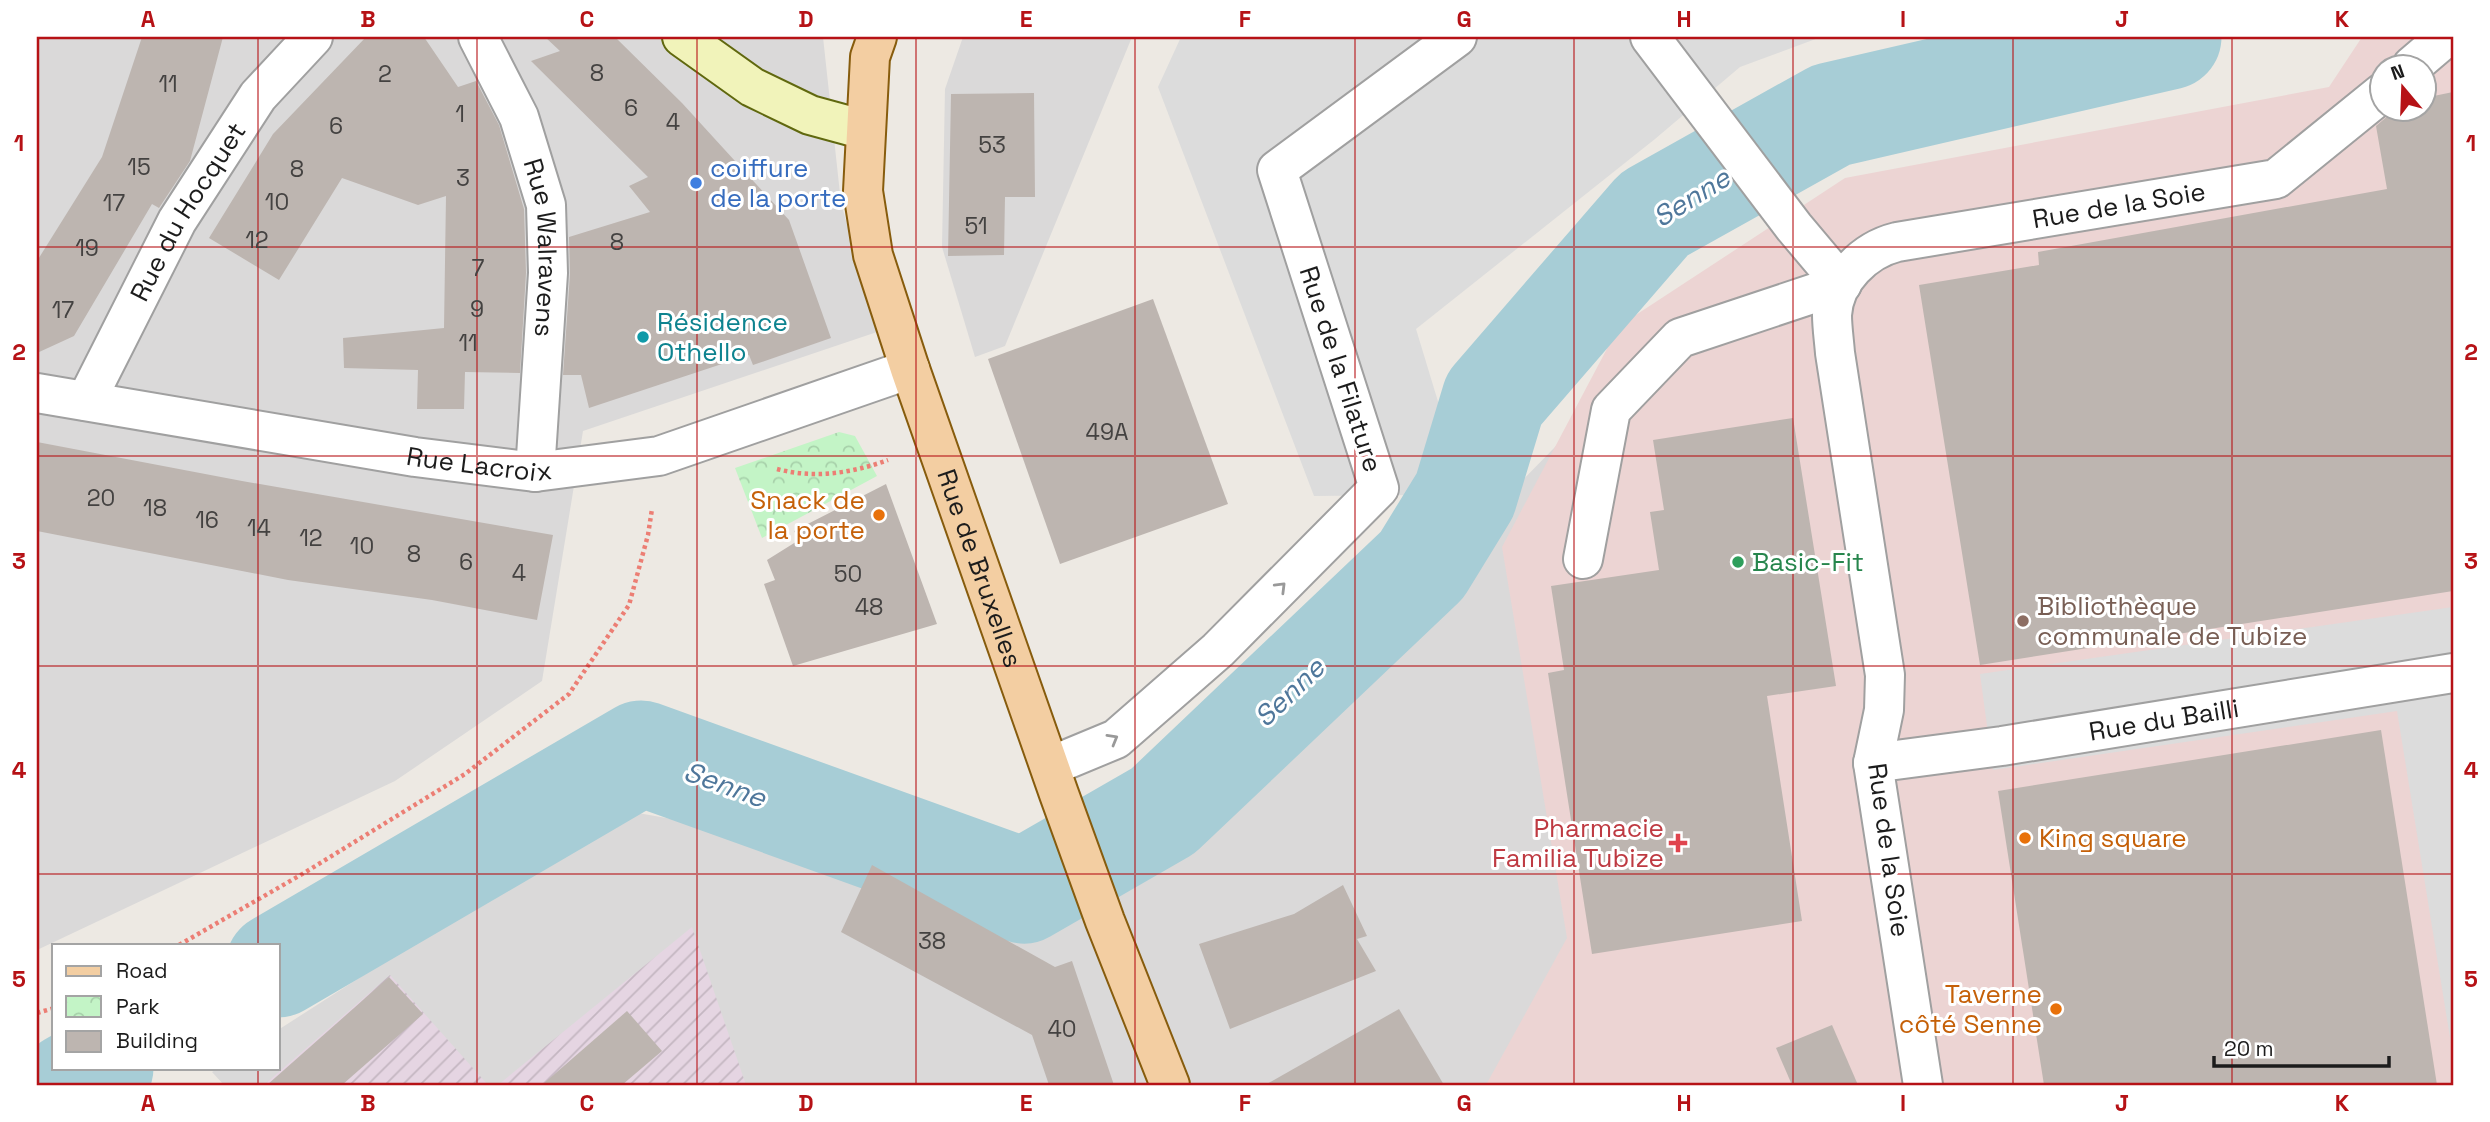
<svg xmlns="http://www.w3.org/2000/svg" width="2490" height="1122" font-family="'Space Grotesk',sans-serif">
	<style>
		.residential { fill: #dad9d9 }
		.commercial { fill: #ecd4d3; fill-rule: evenodd }
		.industrial { fill: url(#industrial-furrows) }
		.park { fill: url(#park-crowns) }
		.parking { fill: #dcdcdc }
		.lines { fill: none; stroke-linecap: round; stroke-linejoin: round }
		.river { stroke: #a7cdd6; stroke-width: 105 }
		.building { fill: #bdb5b0 }
		.minor-casing { stroke: #a0a0a0; stroke-width: 42 }
		.secondary-casing { stroke: #60680e; stroke-width: 42 }
		.primary-casing { stroke: #875c0d; stroke-width: 42 }
		.path { stroke: #ec7e74; stroke-width: 4.5; stroke-dasharray: 3.5 3.5; stroke-linecap: butt }
		.minor { stroke: #fff; stroke-width: 38 }
		.secondary { stroke: #f1f3ba; stroke-width: 38 }
		.primary { stroke: #f3cea2; stroke-width: 38 }
		.oneway { stroke: #999 }
		.grid { fill: none; stroke: #b61216; stroke-width: 2; stroke-opacity: 0.55 }
		.shop-dot { fill: #3f7fe0; stroke: #fff; stroke-width: 2.5 }
		.culture-dot { fill: #0f9aa8; stroke: #fff; stroke-width: 2.5 }
		.food-dot { fill: #e8710a; stroke: #fff; stroke-width: 2.5 }
		.leisure-dot { fill: #2e9e5b; stroke: #fff; stroke-width: 2.5 }
		.education-dot { fill: #8d6e63; stroke: #fff; stroke-width: 2.5 }
		.health-dot { fill: #e0444e; stroke: #fff; stroke-width: 2.5 }
		.labels { text-anchor: middle; stroke-width: 6; stroke-linejoin: round; paint-order: stroke }
		.number-label { font-size: 23px; fill: #444241 }
		.shop-label { font-size: 26px; fill: #366cbe; stroke: #fff; text-anchor: start }
		.street-label { font-size: 26px; fill: #1c1c1c; stroke: #fff }
		.culture-label { font-size: 26px; fill: #0d838f; stroke: #fff; text-anchor: start }
		.food-label { font-size: 26px; fill: #c56008; stroke: #fff; text-anchor: end }
		.leisure-label { font-size: 26px; fill: #27864d; stroke: #fff; text-anchor: start }
		.education-label { font-size: 26px; fill: #785e54; stroke: #fff; text-anchor: start }
		.health-label { font-size: 26px; fill: #be3a42; stroke: #fff; text-anchor: end }
		.water-label { font-size: 28px; font-style: italic; fill: #4f779b; stroke: #fff }
		.neatline { fill: none; stroke: #b61216; stroke-width: 2.5 }
		.grid-label { font-size: 23px; text-anchor: middle; font-weight: bold; fill: #b61216 }
	</style>
	<defs>
		<pattern id="industrial-furrows" width="10" height="10" patternUnits="userSpaceOnUse" patternTransform="scale(1.75)"><rect width="10" height="10" fill="#e5d5e2"/><path d="M-1 1l2-2M0 10L10 0M9 11l2-2" fill="none" stroke="#c4b6c1"/></pattern>
		<pattern id="park-crowns" width="20" height="18" patternUnits="userSpaceOnUse" patternTransform="scale(1.75)"><rect width="20" height="18" fill="#c3f4c6"/><path d="M2 6a3 3 0 1 1 6 0M12 15a3 3 0 1 1 6 0" fill="none" stroke="#a7d1aa"/></pattern>
	</defs>
	<rect width="100%" height="100%" fill="#ede9e3"/>
	<g class="residential">
		<path d="M37,37H823L841,203L877,332L583,431L542,681L395,781L37,950Z"/>
		<path d="M963,37H1132L1005,346L975,357L942,247L945,89Z"/>
		<path d="M1637,363L1921,1085H224L212,1072L219,1068H278V1030L621,810L871,854L1021,874L1197,814Z"/>
	</g>
	<path class="commercial" d="M2362,37H2453V1085H1486L1567,938L1502,547L1619,326L1845,178L2329,87ZM2382,66H2424V108H2382Z"/>
	<g class="industrial">
		<path d="M692,927L746,1085H498Z"/>
		<path d="M390,975L488,1085H264Z"/>
	</g>
	<path class="park" d="M839,432L855,436L877,476L762,538L735,468Z"/>
	<g class="parking">
		<path d="M1181,37H1821L1740,67L1655,139L1416,329L1443,418L1417,495L1314,496L1158,87Z"/>
		<path d="M2453,607V1056L2397,711L1993,770L1980,674Z"/>
	</g>
	<g class="lines">
		<g class="river">
			<path d="M278,965L641,753L1024,891L1163,811L1422,565L1465,495L1494,399L1654,214L1831,115L2169,37"/>
			<path d="M71,1085L101,1068"/>
		</g>
	</g>
	<g class="building">
		<path d="M142,37H223L190,161L159,208L152,204L74,336L37,353V261L102,157Z"/>
		<path d="M366,37H424L458,87L476,81L499,125L524,209L526,273L520,373L465,372L464,409H417L418,370L344,368L343,338L444,328L446,196L418,205L342,178L279,280L209,238L273,134Z"/>
		<path d="M545,37H615L682,103L789,220L831,338L753,365L749,355L589,408L581,375H563L570,274L569,237L650,212L629,186L648,177L531,61L560,51Z"/>
		<path d="M2453,92V591L1980,665L1919,285L2039,265L2038,252L2387,189L2376,126L2397,108H2424V98Z"/>
		<path d="M1034,93L1035,197H1005L1004,255L948,256L951,94Z"/>
		<path d="M1153,299L1228,504L1060,564L988,359Z"/>
		<path d="M1793,418L1836,686L1767,696L1802,921L1592,954L1548,673L1564,670L1551,586L1659,570L1650,512L1664,510L1653,440Z"/>
		<path d="M37,442L242,481L553,535L537,620L432,600L288,580L37,531Z"/>
		<path d="M886,484L937,624L793,666L764,584L775,580L767,560L799,540L794,531Z"/>
		<path d="M2381,730L2437,1085H2044L1998,791Z"/>
		<path d="M872,865L1055,967L1072,961L1114,1085H1049L1032,1035L841,932Z"/>
		<path d="M1343,885L1367,936L1357,939L1376,971L1230,1029L1199,944L1294,914Z"/>
		<path d="M389,977L423,1014L342,1085H267Z"/>
		<path d="M1399,1009L1444,1085H1265Z"/>
		<path d="M627,1011L662,1051L622,1085H542Z"/>
		<path d="M1832,1025L1858,1085H1792L1776,1048Z"/>
	</g>
	<g class="lines">
		<defs>
			<g id="minor">
				<path id="s1" d="M478,37L519,117L546,205L548,273L535,472"/>
				<path d="M2412,66L2446,37"/>
				<path id="s2" d="M37,393L415,457L535,472L659,456L910,369"/>
				<path id="s3" d="M86,401L177,221L258,96L313,37"/>
				<path d="M1583,559L1611,410L1680,338L1842,284L1794,227L1650,37"/>
				<path id="s4" d="M1873,763L2002,746L2453,673"/>
				<path d="M1051,766L1116,739L1218,650L1379,488L1277,170L1457,37"/>
				<path id="s5" d="M1923,1085L1873,763L1884,710L1885,675L1835,353C1834,340 1832,327 1832,315C1834,279 1865,250 1897,242L2276,179L2382,93"/>
			</g>
			<path id="secondary" d="M682,37L752,87L810,115L865,130"/>
			<g id="primary">
				<path id="s6" d="M877,37L870,57L863,191L873,255L910,369L1059,794L1105,921L1170,1085"/>
			</g>
		</defs>
		<use href="#minor" class="minor-casing"/>
		<use href="#secondary" class="secondary-casing"/>
		<use href="#primary" class="primary-casing"/>
		<g class="path">
			<path d="M777,469C815,479 852,473 888,460"/>
			<path d="M179,945L304,873L465,774L569,694L629,605L648,535L652,509"/>
			<path d="M37,1013L54,1008"/>
		</g>
		<use href="#minor" class="minor"/>
		<use href="#secondary" class="secondary"/>
		<use href="#primary" class="primary"/>
	</g>
	<defs><path id="oneway-chevron" d="M-2-3.5L2.5 0L-2 3.5" fill="none" stroke-width="1.6" stroke-linecap="round" stroke-linejoin="round" transform="scale(1.75)"/></defs>
	<g class="oneway">
		<use href="#oneway-chevron" transform="translate(1281 587) rotate(-45)"/>
		<use href="#oneway-chevron" transform="translate(1113 739) rotate(-30)"/>
	</g>
	<path class="grid" d="M258,37V945M477,37V1085M697,37V1085M916,37V1085M1135,37V1085M1355,37V1085M1574,37V1085M1793,37V1085M2013,37V1085M2232,37V1085M37,247H2453M37,456H2453M37,666H2453M37,874H2453M258,1068V1085"/>
	<circle class="shop-dot" cx="696" cy="183" r="7"/>
	<circle class="culture-dot" cx="643" cy="337" r="7"/>
	<g class="food-dot">
		<circle cx="879" cy="515" r="7"/>
		<circle cx="2025" cy="838" r="7"/>
		<circle cx="2056" cy="1009" r="7"/>
	</g>
	<circle class="leisure-dot" cx="1738" cy="562" r="7"/>
	<circle class="education-dot" cx="2023" cy="621" r="7"/>
	<path class="health-dot" d="M1674.5 832.5h7v7h7v7h-7v7h-7v-7h-7v-7h7z"/>
	<g class="labels">
		<g class="number-label">
			<text x="597" y="81">8</text>
			<text x="385" y="82">2</text>
			<text x="168" y="92">11</text>
			<text x="631" y="116">6</text>
			<text x="460" y="122">1</text>
			<text x="673" y="130">4</text>
			<text x="336" y="134">6</text>
			<text x="992" y="153">53</text>
			<text x="139" y="175">15</text>
			<text x="297" y="177">8</text>
			<text x="463" y="186">3</text>
			<text x="277" y="210">10</text>
			<text x="114" y="211">17</text>
			<text x="976" y="234">51</text>
			<text x="257" y="248">12</text>
			<text x="617" y="250">8</text>
			<text x="87" y="256">19</text>
			<text x="478" y="276">7</text>
			<text x="477" y="317">9</text>
			<text x="63" y="318">17</text>
			<text x="468" y="351">11</text>
			<text x="1107" y="440">49A</text>
			<text x="101" y="506">20</text>
			<text x="155" y="516">18</text>
			<text x="207" y="528">16</text>
			<text x="259" y="536">14</text>
			<text x="311" y="546">12</text>
			<text x="362" y="554">10</text>
			<text x="414" y="562">8</text>
			<text x="466" y="570">6</text>
			<text x="519" y="581">4</text>
			<text x="848" y="582">50</text>
			<text x="869" y="615">48</text>
			<text x="932" y="949">38</text>
			<text x="1062" y="1037">40</text>
		</g>
		<g class="shop-label">
			<text x="710" y="177">coiffure<tspan x="710" dy="30">de la porte</tspan></text>
		</g>
		<g class="street-label">
			<text dy="9" stroke="none"><textPath href="#s5" startOffset="1108">Rue de la Soie</textPath></text>
			<text dy="9" stroke="none"><textPath href="#s3" startOffset="215">Rue du Hocquet</textPath></text>
			<text dy="9" stroke="none"><textPath href="#s1" startOffset="224">Rue Walravens</textPath></text>
			<text transform="translate(1341 369) rotate(72)" y="9">Rue de la Filature</text>
			<text dy="9" stroke="none"><textPath href="#s2" startOffset="448">Rue Lacroix</textPath></text>
			<text dy="9" stroke="none"><textPath href="#s6" startOffset="551">Rue de Bruxelles</textPath></text>
			<text dy="9" stroke="none"><textPath href="#s4" startOffset="294">Rue du Bailli</textPath></text>
			<text transform="translate(1889 850) rotate(82)" y="9">Rue de la Soie</text>
		</g>
		<g class="culture-label">
			<text x="657" y="331">Résidence<tspan x="657" dy="30">Othello</tspan></text>
		</g>
		<g class="food-label">
			<text x="865" y="509">Snack de<tspan x="865" dy="30">la porte</tspan></text>
			<text x="2039" y="847" text-anchor="start">King square</text>
			<text x="2042" y="1003">Taverne<tspan x="2042" dy="30">côté Senne</tspan></text>
		</g>
		<g class="leisure-label">
			<text x="1752" y="571">Basic-Fit</text>
		</g>
		<g class="education-label">
			<text x="2037" y="615">Bibliothèque<tspan x="2037" dy="30">communale de Tubize</tspan></text>
		</g>
		<g class="health-label">
			<text x="1664" y="837">Pharmacie<tspan x="1664" dy="30">Familia Tubize</tspan></text>
		</g>
		<g class="water-label">
			<text transform="translate(1691 197) rotate(-32)" y="10">Senne</text>
			<text transform="translate(1289 692) rotate(-44)" y="10">Senne</text>
			<text transform="translate(725 784) rotate(20)" y="10">Senne</text>
		</g>
	</g>
	<rect width="2490" height="1122" fill="none" stroke="#ffffff" stroke-width="77"/>
	<rect x="52" y="944" width="228" height="126" fill="#ffffff" stroke="#a4a4a4" stroke-width="2"/>
	<rect x="66" y="966" width="35" height="10" fill="#f3cea2" stroke="#a4a4a4" stroke-width="2"/>
	<text x="116" y="978" font-size="21" fill="#1c1c1c">Road</text>
	<rect x="66" y="996" width="35" height="21" fill="url(#park-crowns)" stroke="#a4a4a4" stroke-width="2"/>
	<text x="116" y="1014" font-size="21" fill="#1c1c1c">Park</text>
	<rect x="66" y="1031" width="35" height="21" fill="#bdb5b0" stroke="#a4a4a4" stroke-width="2"/>
	<text x="116" y="1048" font-size="21" fill="#1c1c1c">Building</text>
	<g transform="translate(2403 88) rotate(341)"><circle r="33" fill="#ffffff" stroke="#a4a4a4" stroke-width="2"/>
	<path d="M0-5L12 26L0 18L-12 26Z" fill="#b61216"/>
	<text y="-10" font-size="19" font-weight="bold" text-anchor="middle" fill="#1c1c1c">N</text>
	</g>
	<path d="M2214 1056v10h175v-10" fill="none" stroke="#1c1c1c" stroke-width="3.5"/>
	<text x="2224" y="1056" font-size="21" fill="#1c1c1c" stroke="#ffffff" stroke-width="5" paint-order="stroke">20 m</text>
	<rect x="38" y="38" width="2414" height="1046" class="neatline"/>
	<g class="grid-label">
		<text x="148" y="27">A</text>
		<text x="368" y="27">B</text>
		<text x="587" y="27">C</text>
		<text x="806" y="27">D</text>
		<text x="1026" y="27">E</text>
		<text x="1245" y="27">F</text>
		<text x="1464" y="27">G</text>
		<text x="1684" y="27">H</text>
		<text x="1903" y="27">I</text>
		<text x="2122" y="27">J</text>
		<text x="2342" y="27">K</text>
		<text x="19" y="151">1</text>
		<text x="2471" y="151">1</text>
		<text x="19" y="360">2</text>
		<text x="2471" y="360">2</text>
		<text x="19" y="569">3</text>
		<text x="2471" y="569">3</text>
		<text x="19" y="778">4</text>
		<text x="2471" y="778">4</text>
		<text x="19" y="987">5</text>
		<text x="2471" y="987">5</text>
		<text x="148" y="1111">A</text>
		<text x="368" y="1111">B</text>
		<text x="587" y="1111">C</text>
		<text x="806" y="1111">D</text>
		<text x="1026" y="1111">E</text>
		<text x="1245" y="1111">F</text>
		<text x="1464" y="1111">G</text>
		<text x="1684" y="1111">H</text>
		<text x="1903" y="1111">I</text>
		<text x="2122" y="1111">J</text>
		<text x="2342" y="1111">K</text>
	</g>
</svg>
